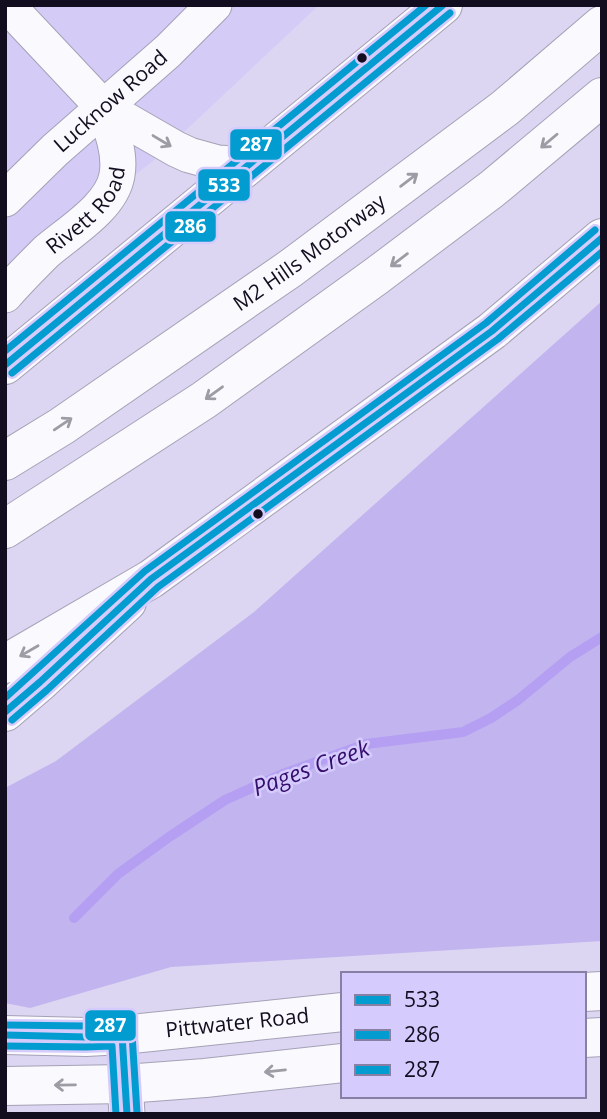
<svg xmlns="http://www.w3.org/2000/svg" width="607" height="1119" font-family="'Open Sans',sans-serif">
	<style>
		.built { fill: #d4cbf7 }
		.green { fill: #c2b4ef }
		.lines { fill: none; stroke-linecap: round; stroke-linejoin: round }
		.stream { stroke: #b49ff2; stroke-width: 10 }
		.street-casing { stroke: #a5a1b6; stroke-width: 37 }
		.secondary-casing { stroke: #a5a1b6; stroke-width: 40 }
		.primary-casing { stroke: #a5a1b6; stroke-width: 40 }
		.highway-casing { stroke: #a5a1b6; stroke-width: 40 }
		.street { stroke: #faf9fd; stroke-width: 35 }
		.secondary { stroke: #faf9fd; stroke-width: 38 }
		.primary { stroke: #faf9fd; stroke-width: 38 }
		.highway { stroke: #faf9fd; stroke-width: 38 }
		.bus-1-casing { stroke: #d5cbfd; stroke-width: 12 }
		.bus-2-casing { stroke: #d5cbfd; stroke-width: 12 }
		.bus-3-casing { stroke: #d5cbfd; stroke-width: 12 }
		.bus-1 { stroke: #039cd0; stroke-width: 7 }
		.bus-2 { stroke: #039cd0; stroke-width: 7 }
		.bus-3 { stroke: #039cd0; stroke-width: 7 }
		.oneway { stroke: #9d9ba4 }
		.bus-dot { fill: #120e1f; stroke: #d5cbfd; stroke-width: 2.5 }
		.labels { text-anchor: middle; stroke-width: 5; stroke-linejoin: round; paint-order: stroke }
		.street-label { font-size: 21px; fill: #120e1f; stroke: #d5cbfd }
		.water-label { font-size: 23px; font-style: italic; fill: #350d6d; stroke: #d5cbfd }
		.line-badge { stroke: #d5cbfd; stroke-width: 2.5 }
		.badge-label { font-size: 19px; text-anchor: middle; font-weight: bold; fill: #fff }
	</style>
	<rect width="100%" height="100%" fill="#dcd6f2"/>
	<path class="built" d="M5,5H319L153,161L5,277Z"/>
	<path class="green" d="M602,301V941L171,967L30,1008L5,1003V788L56,761L254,612Z"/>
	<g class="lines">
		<path class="stream" d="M74,918L118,874L169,837L225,800L283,774L366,744L463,732L491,718L518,700L570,657L602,637"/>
		<defs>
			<g id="street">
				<path d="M7,5L103,107L176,149L189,155L218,163L249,165"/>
				<path id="s1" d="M5,199L55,150L168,51L214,5"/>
				<path id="s2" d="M5,295C18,280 32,266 46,252C69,232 112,207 117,175C121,152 111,128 103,107"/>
				<path d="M125,1084L127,1114"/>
			</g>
			<g id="secondary">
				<path d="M5,712L40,682L127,602"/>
				<path d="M584,992L602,991"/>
				<path id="s3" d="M5,1035L86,1037L122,1035L343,1012"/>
				<path d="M584,1038L602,1037"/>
				<path d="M5,1086L125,1084L205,1078L343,1063"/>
			</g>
			<g id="primary">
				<path d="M5,365L443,5"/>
				<path d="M5,664L151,579L492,331L602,238"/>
			</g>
			<g id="highway">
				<path id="s4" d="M5,461L62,426L291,268L505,108L602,25"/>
				<path d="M5,529L204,400L375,277L492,189L602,97"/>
			</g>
		</defs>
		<use href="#street" class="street-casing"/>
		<use href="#secondary" class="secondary-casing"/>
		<use href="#primary" class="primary-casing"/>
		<use href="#highway" class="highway-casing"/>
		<use href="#street" class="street"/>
		<use href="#secondary" class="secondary"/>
		<use href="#primary" class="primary"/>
		<use href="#highway" class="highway"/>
		<defs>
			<g id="bus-1">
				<path d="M5,365L443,5"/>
				<path d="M5,712L40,682L151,579L492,331L602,238"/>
				<path d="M5,1035L86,1037L122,1035L127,1114"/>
			</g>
			<g id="bus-2">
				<path d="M12,373L450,13"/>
				<path d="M12,720L47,690L158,587L498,339L602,252"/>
				<path d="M5,1046L86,1047L112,1046L116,1114"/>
			</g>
			<g id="bus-3">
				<path d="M5,351L426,5"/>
				<path d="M5,698L145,571L486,323L595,230"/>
				<path d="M5,1025L86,1026L122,1025L128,1027L132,1034L137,1113"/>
			</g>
		</defs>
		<use href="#bus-1" class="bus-1-casing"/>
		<use href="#bus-2" class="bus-2-casing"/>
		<use href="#bus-3" class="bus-3-casing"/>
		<use href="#bus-1" class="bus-1"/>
		<use href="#bus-2" class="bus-2"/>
		<use href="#bus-3" class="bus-3"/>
	</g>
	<defs><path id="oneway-shaft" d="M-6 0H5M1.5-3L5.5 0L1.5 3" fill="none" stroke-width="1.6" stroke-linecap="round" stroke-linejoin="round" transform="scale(1.75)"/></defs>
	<g class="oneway">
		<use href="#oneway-shaft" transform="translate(162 141) rotate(31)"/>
		<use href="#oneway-shaft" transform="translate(549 141) rotate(140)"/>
		<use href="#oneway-shaft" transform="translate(409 180) rotate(-37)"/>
		<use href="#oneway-shaft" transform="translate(399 260) rotate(143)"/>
		<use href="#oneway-shaft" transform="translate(214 393) rotate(144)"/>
		<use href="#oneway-shaft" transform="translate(63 424) rotate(-34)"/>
		<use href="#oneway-shaft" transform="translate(29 651) rotate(150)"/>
		<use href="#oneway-shaft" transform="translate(275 1071) rotate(174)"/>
		<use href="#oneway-shaft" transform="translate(65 1085) rotate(179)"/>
	</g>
	<g class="bus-dot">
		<circle cx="362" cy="58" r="6"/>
		<circle cx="258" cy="514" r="6"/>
	</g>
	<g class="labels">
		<g class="street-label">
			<text dy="7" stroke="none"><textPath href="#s1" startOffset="144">Lucknow Road</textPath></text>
			<text dy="7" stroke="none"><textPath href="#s2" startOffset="119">Rivett Road</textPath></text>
			<text dy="7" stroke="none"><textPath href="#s4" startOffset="369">M2 Hills Motorway</textPath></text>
			<text dy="7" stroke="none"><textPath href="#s3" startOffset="233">Pittwater Road</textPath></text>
		</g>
		<g class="water-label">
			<text transform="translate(311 768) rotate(-20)" y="8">Pages Creek</text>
		</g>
	</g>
	<g class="line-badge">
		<rect x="229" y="128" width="54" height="33" rx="7" fill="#039cd0"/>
		<rect x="197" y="168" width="54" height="34" rx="7" fill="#039cd0"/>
		<rect x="164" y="210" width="53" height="33" rx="7" fill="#039cd0"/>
		<rect x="84" y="1009" width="53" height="33" rx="7" fill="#039cd0"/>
	</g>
	<g class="badge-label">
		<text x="256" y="151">287</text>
		<text x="224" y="192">533</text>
		<text x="190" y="233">286</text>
		<text x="110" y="1032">287</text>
	</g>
	<rect width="607" height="1119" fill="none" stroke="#120e1f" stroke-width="14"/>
	<rect x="341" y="972" width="245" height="126" fill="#d5cbfd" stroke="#877fa4" stroke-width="2"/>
	<rect x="355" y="995" width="35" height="10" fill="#039cd0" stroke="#877fa4" stroke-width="2"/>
	<text x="404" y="1007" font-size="21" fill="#120e1f">533</text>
	<rect x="355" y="1030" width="35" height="10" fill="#039cd0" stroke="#877fa4" stroke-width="2"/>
	<text x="404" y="1042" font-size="21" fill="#120e1f">286</text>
	<rect x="355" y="1065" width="35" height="10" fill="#039cd0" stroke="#877fa4" stroke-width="2"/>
	<text x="404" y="1077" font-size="21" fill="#120e1f">287</text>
</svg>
